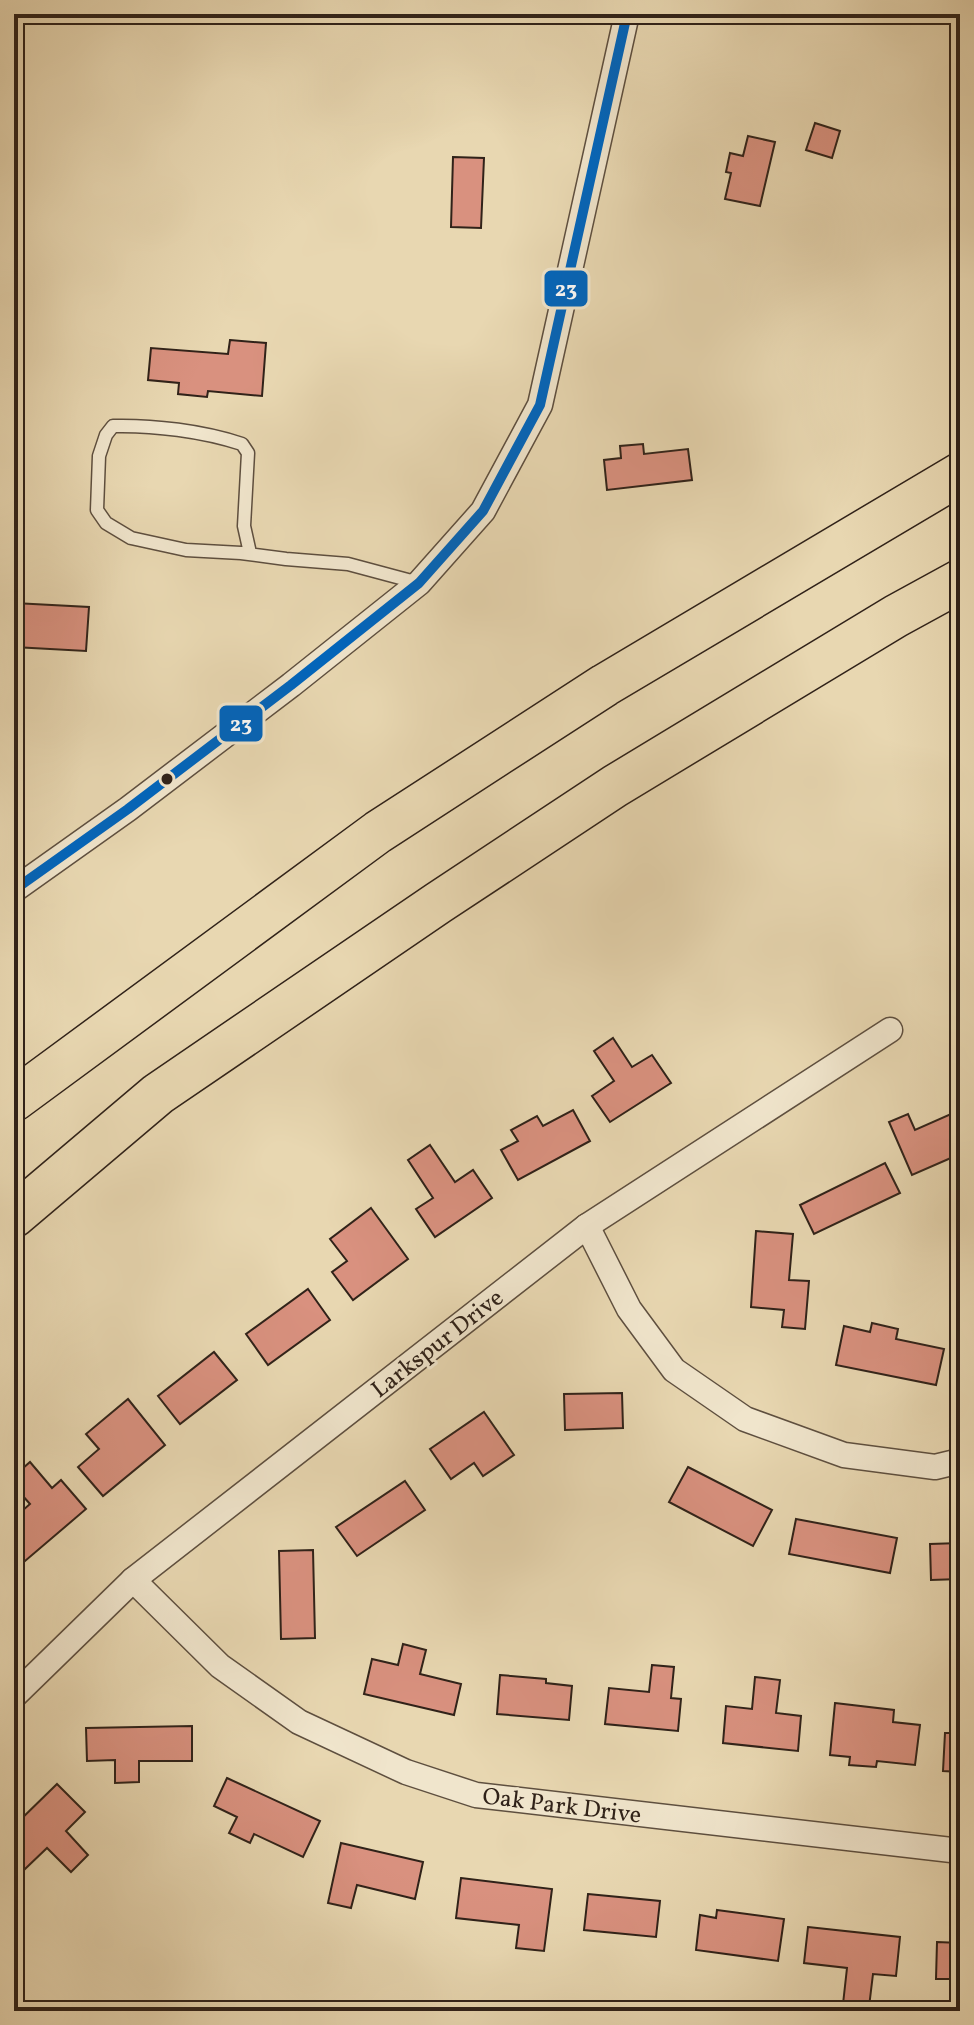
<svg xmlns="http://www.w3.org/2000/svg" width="974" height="2025" font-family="Vollkorn,serif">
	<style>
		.building { fill: #d9917f; stroke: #302219; stroke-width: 2 }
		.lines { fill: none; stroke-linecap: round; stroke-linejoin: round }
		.lane-casing { stroke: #5e4f3f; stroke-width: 15 }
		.street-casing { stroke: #5e4f3f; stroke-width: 27 }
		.highway-casing { stroke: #302219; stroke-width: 45 }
		.lane { stroke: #f0e5cc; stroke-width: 12 }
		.street { stroke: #f0e5cc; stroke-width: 24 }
		.highway { stroke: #e8d7b1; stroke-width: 42 }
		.bus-1-casing { stroke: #f0e5cc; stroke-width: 16 }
		.bus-1 { stroke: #0065bd; stroke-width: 10 }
		.bus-dot { fill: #302219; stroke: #f0e5cc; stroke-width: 3 }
		.labels { text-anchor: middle; stroke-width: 6; stroke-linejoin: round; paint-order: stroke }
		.street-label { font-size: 24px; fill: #302219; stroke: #f0e5cc }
		.line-badge { stroke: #f0e5cc; stroke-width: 3 }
		.badge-label { font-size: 22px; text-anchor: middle; font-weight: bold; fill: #fff }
	</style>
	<rect width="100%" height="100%" fill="#e8d7b1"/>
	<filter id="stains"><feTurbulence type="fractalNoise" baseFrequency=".0025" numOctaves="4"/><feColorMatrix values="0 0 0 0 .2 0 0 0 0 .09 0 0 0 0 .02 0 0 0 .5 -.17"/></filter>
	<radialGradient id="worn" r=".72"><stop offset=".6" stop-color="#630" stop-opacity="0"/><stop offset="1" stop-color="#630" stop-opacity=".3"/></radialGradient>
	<g class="building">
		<path d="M815,123L840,131L832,158L806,150Z"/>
		<path d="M748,136L775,142L760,206L725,199L731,173L726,172L730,153L743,156Z"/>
		<path d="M453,157L484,158L481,228L451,227Z"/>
		<path d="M230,340L266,343L262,396L208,391L207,397L178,394L179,383L148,380L151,348L228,354Z"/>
		<path d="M643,444L644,454L688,449L692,480L607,490L604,460L621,458L620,446Z"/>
		<path d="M14,603L89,607L86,651L14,647Z"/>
		<path d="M613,1038L632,1067L652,1055L671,1083L610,1122L592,1096L614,1081L594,1051Z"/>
		<path d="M573,1110L590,1141L518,1180L501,1150L518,1141L511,1130L537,1116L543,1126Z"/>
		<path d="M960,1110V1154L912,1175L889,1122L908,1114L915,1130Z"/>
		<path d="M430,1145L455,1182L473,1170L492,1198L435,1237L416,1209L433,1198L408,1160Z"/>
		<path d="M885,1163L900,1193L814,1234L800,1205Z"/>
		<path d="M371,1208L408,1259L353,1300L332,1272L347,1261L330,1239Z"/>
		<path d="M756,1231L793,1234L789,1280L809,1281L805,1329L782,1327L784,1310L751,1307Z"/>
		<path d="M308,1289L330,1320L268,1365L246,1334Z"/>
		<path d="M872,1323L898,1329L896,1339L944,1349L936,1385L836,1365L844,1326L870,1332Z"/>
		<path d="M214,1352L237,1380L180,1424L158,1396Z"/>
		<path d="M622,1393L623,1428L565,1430L564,1394Z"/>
		<path d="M128,1399L165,1445L103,1496L78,1467L99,1449L86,1434Z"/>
		<path d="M484,1412L514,1455L483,1476L474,1463L451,1479L430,1449Z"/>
		<path d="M30,1462L52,1488L61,1480L86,1509L18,1567L14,1563V1518L30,1504L14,1486V1476Z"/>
		<path d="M688,1467L772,1510L753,1546L669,1502Z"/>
		<path d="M405,1481L425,1510L357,1556L336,1527Z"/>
		<path d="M796,1519L897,1538L890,1573L789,1554Z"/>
		<path d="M960,1543V1579L931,1580L930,1544Z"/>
		<path d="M313,1550L315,1638L281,1639L279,1551Z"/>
		<path d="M403,1644L426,1650L420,1674L461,1684L454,1715L364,1694L372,1659L398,1665Z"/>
		<path d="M652,1665L674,1667L671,1698L681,1699L678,1731L605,1724L609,1688L649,1692Z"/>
		<path d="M500,1675L546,1679V1683L572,1686L569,1720L497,1714Z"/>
		<path d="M755,1677L780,1680L776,1713L801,1716L798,1751L723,1743L726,1706L752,1709Z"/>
		<path d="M835,1703L894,1710L893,1722L920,1725L915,1765L877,1761L876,1767L849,1765L850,1757L830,1755Z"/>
		<path d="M192,1726V1761H139V1782L115,1783V1760L87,1761L86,1728Z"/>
		<path d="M945,1733H960V1772L943,1771Z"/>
		<path d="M227,1778L320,1821L303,1857L254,1834L250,1843L229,1833L237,1817L214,1806Z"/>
		<path d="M57,1784L85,1812L66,1831L88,1855L71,1872L47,1848L25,1869L14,1857V1826Z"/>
		<path d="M341,1843L423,1862L415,1899L357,1885L351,1908L328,1903Z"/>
		<path d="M461,1878L552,1889L544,1951L516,1948L519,1925L456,1918Z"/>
		<path d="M588,1894L660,1901L656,1937L584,1930Z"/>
		<path d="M717,1910L784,1919L778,1961L696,1950L700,1915L716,1918Z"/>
		<path d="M808,1927L900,1937L896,1976L873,1974L869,2007L843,2004L847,1968L804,1963Z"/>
		<path d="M937,1942L960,1943V1979H936Z"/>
	</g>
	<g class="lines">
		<defs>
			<path id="lane" d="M250,553L244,526L248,453L242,444C203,431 153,425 113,426L106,435L99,456L97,510L106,523L131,538L186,550L241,553L286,559L348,564L419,583"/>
			<g id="street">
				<path d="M14,890L128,809L291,685L419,583L483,511L540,405L627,14"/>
				<path d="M587,1226L629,1309L674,1370L745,1419L844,1455L935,1467L960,1461"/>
				<path d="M133,1580L220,1666L299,1722L406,1772L476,1795L960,1851"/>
				<path d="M14,1696L133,1580L587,1226L890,1030"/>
			</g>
			<g id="highway">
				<path d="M14,1100L378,832L605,685L960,474"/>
				<path d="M14,1216L158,1094L438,903L615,786L896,616L960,581"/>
			</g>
		</defs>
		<use href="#lane" class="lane-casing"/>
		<use href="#street" class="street-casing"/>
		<use href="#highway" class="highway-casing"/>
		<use href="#lane" class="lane"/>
		<use href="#street" class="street"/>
		<use href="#highway" class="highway"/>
		<defs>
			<path id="bus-1" d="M14,890L128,809L291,685L419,583L483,511L540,405L627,14"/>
		</defs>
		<use href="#bus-1" class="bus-1-casing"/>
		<use href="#bus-1" class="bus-1"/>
	</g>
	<circle class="bus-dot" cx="167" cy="779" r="7"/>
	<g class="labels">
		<g class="street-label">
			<text transform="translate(437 1343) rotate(-38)" y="8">Larkspur Drive</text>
			<text transform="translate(562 1805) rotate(7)" y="8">Oak Park Drive</text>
		</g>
	</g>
	<g class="line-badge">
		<rect x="543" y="269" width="46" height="39" rx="8" fill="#0065bd"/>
		<rect x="218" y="704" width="46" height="39" rx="8" fill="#0065bd"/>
	</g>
	<g class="badge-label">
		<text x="566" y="296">23</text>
		<text x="241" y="731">23</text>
	</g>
	<rect width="974" height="2025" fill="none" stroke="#e8d7b1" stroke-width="48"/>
	<rect x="16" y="16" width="942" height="1993" fill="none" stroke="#302219" stroke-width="4"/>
	<rect x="24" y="24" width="926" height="1977" fill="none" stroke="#302219" stroke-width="2"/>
	<rect width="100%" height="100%" filter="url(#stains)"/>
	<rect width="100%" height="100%" fill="url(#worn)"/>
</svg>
